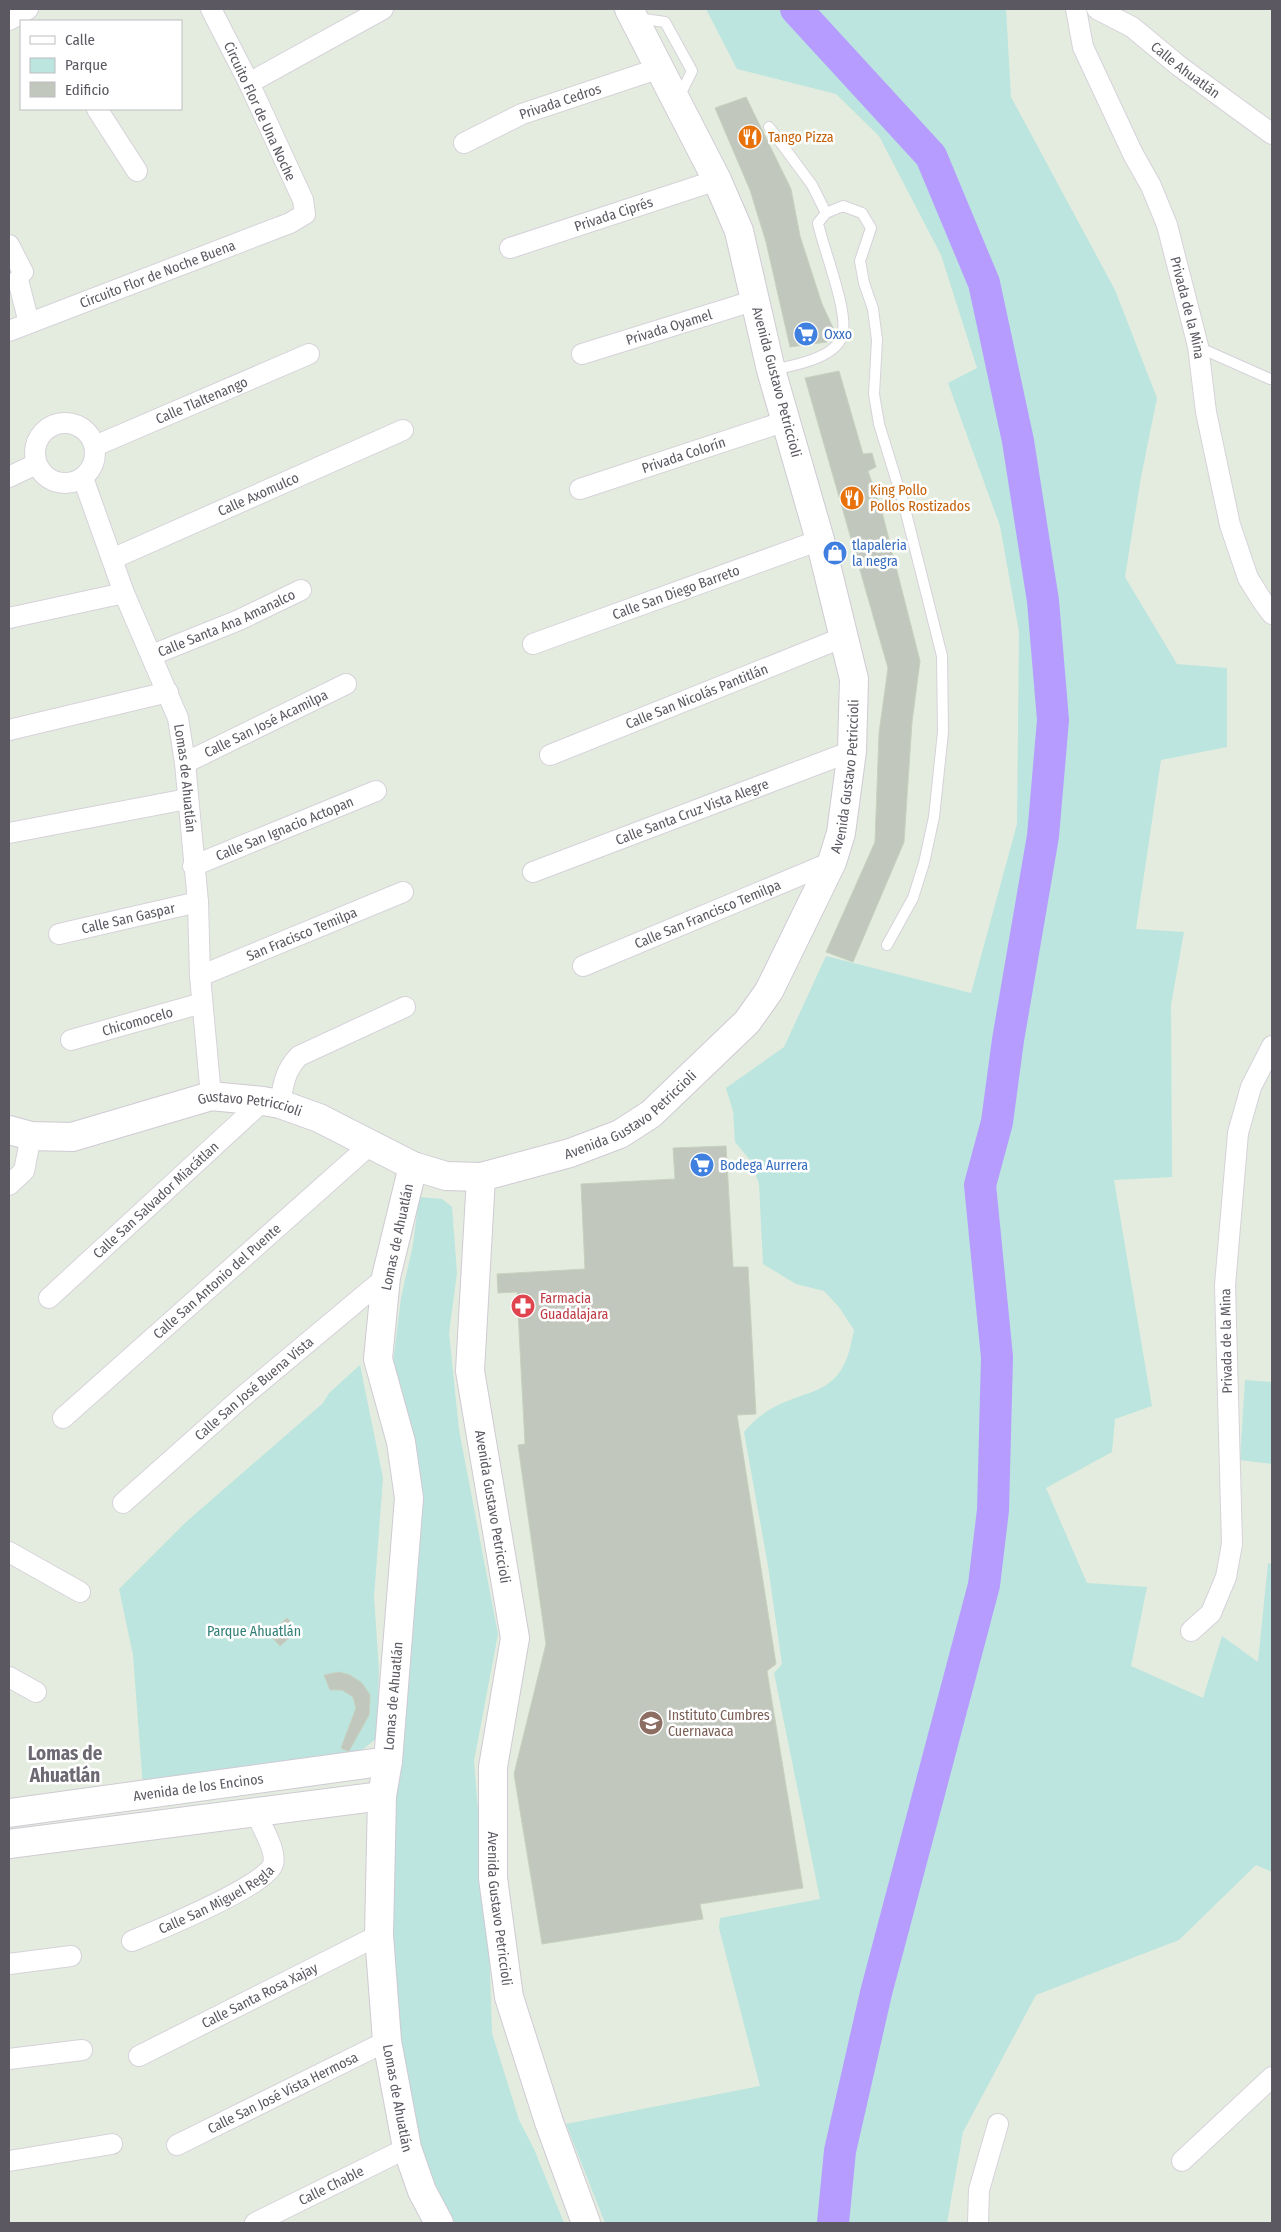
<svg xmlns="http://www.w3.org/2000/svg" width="1281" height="2232" font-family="'Fira Sans Condensed',sans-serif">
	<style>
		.green { fill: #bbe5de }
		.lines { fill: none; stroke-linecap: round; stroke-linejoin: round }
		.river { stroke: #b69cff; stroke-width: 32 }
		.building { fill: #c1c7bc; stroke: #c7d1be }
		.lane-casing { stroke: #d6d2da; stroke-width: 12 }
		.street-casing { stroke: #d6d2da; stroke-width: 22 }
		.secondary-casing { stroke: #cfcad4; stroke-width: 30 }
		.lane { stroke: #fff; stroke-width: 10 }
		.street { stroke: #fff; stroke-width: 20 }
		.secondary { stroke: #fff; stroke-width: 28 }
		.labels { text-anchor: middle; stroke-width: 5; stroke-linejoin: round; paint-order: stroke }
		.street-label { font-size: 14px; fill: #5c5861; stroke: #fff }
		.food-label { font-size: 14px; fill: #c56008; stroke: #fff; text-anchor: start }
		.shop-label { font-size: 14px; fill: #366cbe; stroke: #fff; text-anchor: start }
		.health-label { font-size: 14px; fill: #be3a42; stroke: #fff; text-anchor: start }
		.park-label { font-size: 14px; fill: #317f76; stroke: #fff }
		.education-label { font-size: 14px; fill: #785e54; stroke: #fff; text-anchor: start }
		.district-label { font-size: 19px; font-weight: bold; fill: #6d6973; stroke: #fff }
	</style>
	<rect width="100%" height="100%" fill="#e4ecdf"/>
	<g class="green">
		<path d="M706,9H1006L1011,97L1115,290L1157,398L1141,477L1125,577L1177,664L1227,668V747L1161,760L1136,929L1184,932L1171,1005L1172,1177L1114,1180L1152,1406L1115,1419L1112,1452L1046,1488L1087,1583L1147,1587L1131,1666L1203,1698L1222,1636L1258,1662L1268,1563L1272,1564V1872L1256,1865L1179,1940L1036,1995L963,2132L947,2223H605L566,2124L760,2086L719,1928L720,1918L820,1899L774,1673L782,1664L768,1566L744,1432C754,1419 770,1408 785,1402C805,1393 828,1391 841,1370C849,1358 851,1343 854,1330L839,1307L824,1291L796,1284L763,1264L759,1184L751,1161L735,1142L733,1111L726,1088L784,1047L826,956L971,993L1017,824L1019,632L1000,526L948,383L977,368L941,255L879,136L836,94L737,69Z"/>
		<path d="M419,1197L442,1199L452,1207L457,1273L449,1333L459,1430L498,1634L474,1761L489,1945L492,2033L519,2120L534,2149L564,2223H442L404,2094L384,1824L407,1702L410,1637L393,1364L401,1298L413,1245Z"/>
		<path d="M360,1365L383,1478L374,1597L379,1670L377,1738L357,1754L143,1787L133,1655L119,1589L186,1522L323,1403L329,1393Z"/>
		<path d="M1245,1380L1272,1382V1464L1240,1460Z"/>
	</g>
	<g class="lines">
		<path class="river" d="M796,9L931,156L984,283L1018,441L1043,601L1053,720L1043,836L1008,1040L997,1122L980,1185L997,1357L993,1510L984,1585L876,1993L840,2151L833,2223"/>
	</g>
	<g class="building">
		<path d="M746,97L791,189L800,236L822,304L835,332L827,342L790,347L766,242L750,190L715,108Z"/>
		<path d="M839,371L863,454L872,453L876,467L868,471L882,512L920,661L912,722L904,842L853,962L826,952L875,842L879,733L888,668L805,378Z"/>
		<path d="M726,1146L733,1267H748L756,1414L737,1415L776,1664L767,1671L803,1888L700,1904L703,1919L542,1944L514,1774L546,1644L518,1445L525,1444L517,1292L498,1293L497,1274L585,1269L581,1184L675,1179L673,1148Z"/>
		<path d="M287,1618L298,1630L280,1646L269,1634Z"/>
		<path d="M339,1672L350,1675L362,1683L370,1695L369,1715L349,1751H347L341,1748L356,1708L353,1697L342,1690H330L324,1675Z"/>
	</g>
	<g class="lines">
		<defs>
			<g id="lane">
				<path d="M637,18L665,22L692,71L679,97"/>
				<path d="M769,127L812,185L826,213"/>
				<path d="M1198,347L1270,379"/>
				<path d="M772,370C792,366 831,359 841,339C852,318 823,249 818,223L826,213L843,206L862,213L871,228L860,261L864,283L873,309L877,340L874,394L879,424L904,505L942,656L943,732L934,817L924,863L913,898L887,945"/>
			</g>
			<g id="street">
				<path id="s1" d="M1076,9L1083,47L1133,154L1151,186L1167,225L1198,346L1206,412L1230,525L1248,578L1263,602L1272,614"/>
				<path id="s2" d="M1097,9L1132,27L1179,66L1272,134"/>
				<path d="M9,20L28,9"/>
				<path d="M249,83L383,9"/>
				<path d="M97,109L137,171"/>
				<path id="s3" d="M464,143L522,114L660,68"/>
				<path d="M9,245L23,272"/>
				<path id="s4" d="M510,248L717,180"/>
				<path d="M18,280L29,323"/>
				<path id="s5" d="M9,331L290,223L305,214L303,200L249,83L211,9"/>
				<path id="s6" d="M582,354L756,300"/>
				<circle cx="65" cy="453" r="30"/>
				<path id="s7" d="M95,446L309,354"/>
				<path d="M9,477L36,464"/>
				<path id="s8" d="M83,478L124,593L178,718L185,763L198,902L200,976L211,1096"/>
				<path id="s9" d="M580,489L786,421"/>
				<path id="s10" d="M112,559L403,430"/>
				<path d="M9,618L124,593"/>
				<path id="s11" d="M533,644L820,540"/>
				<path id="s12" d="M152,655L239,620L301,590"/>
				<path d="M9,730L168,692"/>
				<path id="s13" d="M550,755L844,637"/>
				<path id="s14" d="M185,763L346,684"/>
				<path d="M9,833L187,799"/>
				<path id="s15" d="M193,866L376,791"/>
				<path id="s16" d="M533,872L852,751"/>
				<path id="s17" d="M59,934L198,902"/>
				<path id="s18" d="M583,966L832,862"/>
				<path id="s19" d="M200,976L403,892"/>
				<path id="s20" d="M71,1040L202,1003"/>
				<path d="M280,1104C283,1085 285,1070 299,1056L405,1007"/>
				<path d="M9,1185L24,1171L31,1136"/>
				<path id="s21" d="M49,1298L263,1101"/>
				<path id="s22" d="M63,1418L371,1144"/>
				<path id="s23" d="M123,1503L240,1399L386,1277"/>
				<path d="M9,1552L80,1592"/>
				<path d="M1191,1631L1211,1613L1226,1577L1232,1544L1225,1285L1238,1133L1251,1087L1272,1046"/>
				<path d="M9,1677L36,1692"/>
				<path id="s24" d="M132,1941C156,1931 268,1885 273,1864C277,1852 262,1826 256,1814"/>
				<path d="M9,1964L71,1956"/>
				<path id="s25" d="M139,2056L379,1935"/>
				<path d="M9,2059L82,2050"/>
				<path id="s26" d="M177,2145L387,2041"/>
				<path d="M9,2161L112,2144"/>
				<path d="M1182,2161L1272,2077"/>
				<path id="s27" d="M255,2223L407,2148"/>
				<path d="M978,2223L979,2190L998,2124"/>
			</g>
			<g id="secondary">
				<path id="s28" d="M9,1130L31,1136L72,1137L211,1096L263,1101L280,1104L319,1118L413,1166L446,1176L481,1177L570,1153L620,1134L651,1114L747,1022L769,991L832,862L841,833L852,751L854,679L820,540L771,370L739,231L717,180L629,9"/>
				<path id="s29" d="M413,1166L386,1277L378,1359L401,1442L409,1498L388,1761L382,1796L379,1935L387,2041L407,2148L422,2191L439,2223"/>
				<path id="s30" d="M481,1177L470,1371L515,1638L493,1767V1878L509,1997L549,2122L586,2223"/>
				<path id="s31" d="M9,1813L388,1761"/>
				<path d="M9,1844L382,1796"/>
			</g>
		</defs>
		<use href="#lane" class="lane-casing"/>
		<use href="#street" class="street-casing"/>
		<use href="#secondary" class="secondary-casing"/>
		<use href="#lane" class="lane"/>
		<use href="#street" class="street"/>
		<use href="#secondary" class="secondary"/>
	</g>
	<defs>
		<symbol id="restaurant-disc" viewBox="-11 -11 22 22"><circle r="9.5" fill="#e8710a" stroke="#fff"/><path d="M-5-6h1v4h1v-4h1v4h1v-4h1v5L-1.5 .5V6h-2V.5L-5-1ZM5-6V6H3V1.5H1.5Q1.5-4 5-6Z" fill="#fff"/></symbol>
		<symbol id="supermarket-disc" viewBox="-11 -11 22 22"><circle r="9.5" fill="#3f7fe0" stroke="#fff"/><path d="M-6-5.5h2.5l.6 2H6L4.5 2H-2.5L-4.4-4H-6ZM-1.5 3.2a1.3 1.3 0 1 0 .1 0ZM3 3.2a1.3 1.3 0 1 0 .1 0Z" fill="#fff"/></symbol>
		<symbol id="shop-disc" viewBox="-11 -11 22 22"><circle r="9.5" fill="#3f7fe0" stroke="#fff"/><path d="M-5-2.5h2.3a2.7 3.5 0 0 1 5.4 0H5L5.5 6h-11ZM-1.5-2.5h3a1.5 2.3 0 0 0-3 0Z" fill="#fff"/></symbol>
		<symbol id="pharmacy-disc" viewBox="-11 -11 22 22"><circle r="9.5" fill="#e0444e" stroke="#fff"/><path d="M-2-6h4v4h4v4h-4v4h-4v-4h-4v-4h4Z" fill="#fff"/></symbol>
		<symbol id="school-disc" viewBox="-11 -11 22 22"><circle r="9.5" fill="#8d6e63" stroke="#fff"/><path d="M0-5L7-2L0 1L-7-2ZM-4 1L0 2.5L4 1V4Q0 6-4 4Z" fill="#fff"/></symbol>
	</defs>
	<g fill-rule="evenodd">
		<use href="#restaurant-disc" x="736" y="123" width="28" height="28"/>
		<use href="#supermarket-disc" x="792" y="320" width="28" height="28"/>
		<use href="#restaurant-disc" x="838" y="484" width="28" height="28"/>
		<use href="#shop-disc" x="821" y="539" width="28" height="28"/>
		<use href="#supermarket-disc" x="688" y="1151" width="28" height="28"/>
		<use href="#pharmacy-disc" x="509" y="1292" width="28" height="28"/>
		<use href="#school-disc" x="637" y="1709" width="28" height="28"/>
	</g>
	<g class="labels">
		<g class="street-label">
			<text dy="5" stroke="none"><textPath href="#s2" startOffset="108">Calle Ahuatlán</textPath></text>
			<text dy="5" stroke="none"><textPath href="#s3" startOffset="105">Privada Cedros</textPath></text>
			<text transform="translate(260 111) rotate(65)" y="5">Circuito Flor de Una Noche</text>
			<text dy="5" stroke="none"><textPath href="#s4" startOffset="109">Privada Ciprés</textPath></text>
			<text dy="5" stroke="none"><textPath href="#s5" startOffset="159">Circuito Flor de Noche Buena</textPath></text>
			<text dy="5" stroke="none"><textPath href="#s1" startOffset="321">Privada de la Mina</textPath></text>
			<text dy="5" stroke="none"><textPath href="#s6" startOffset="91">Privada Oyamel</textPath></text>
			<text transform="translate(777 382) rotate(75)" y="5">Avenida Gustavo Petriccioli</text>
			<text dy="5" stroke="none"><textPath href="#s7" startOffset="116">Calle Tlaltenango</textPath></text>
			<text dy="5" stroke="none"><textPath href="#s9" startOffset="109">Privada Colorín</textPath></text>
			<text dy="5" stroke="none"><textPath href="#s10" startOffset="160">Calle Axomulco</textPath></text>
			<text dy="5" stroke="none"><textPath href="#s11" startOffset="152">Calle San Diego Barreto</textPath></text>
			<text dy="5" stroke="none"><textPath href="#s12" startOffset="81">Calle Santa Ana Amanalco</textPath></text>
			<text dy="5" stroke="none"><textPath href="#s13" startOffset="158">Calle San Nicolás Pantitlán</textPath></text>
			<text dy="5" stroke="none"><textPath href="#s14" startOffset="90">Calle San José Acamilpa</textPath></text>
			<text dy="5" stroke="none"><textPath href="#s28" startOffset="1079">Avenida Gustavo Petriccioli</textPath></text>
			<text dy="5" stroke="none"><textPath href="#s8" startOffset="319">Lomas de Ahuatlán</textPath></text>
			<text dy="5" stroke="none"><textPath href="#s16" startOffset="170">Calle Santa Cruz Vista Alegre</textPath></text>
			<text dy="5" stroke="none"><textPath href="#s15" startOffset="99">Calle San Ignacio Actopan</textPath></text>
			<text dy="5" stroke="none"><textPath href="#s18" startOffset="135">Calle San Francisco Temilpa</textPath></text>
			<text dy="5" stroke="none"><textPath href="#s17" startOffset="71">Calle San Gaspar</textPath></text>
			<text dy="5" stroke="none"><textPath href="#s19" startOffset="110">San Fracisco Temilpa</textPath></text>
			<text dy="5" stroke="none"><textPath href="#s20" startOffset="69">Chicomocelo</textPath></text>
			<text dy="5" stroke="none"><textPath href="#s28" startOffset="248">Gustavo Petriccioli</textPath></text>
			<text dy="5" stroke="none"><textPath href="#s28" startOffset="659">Avenida Gustavo Petriccioli</textPath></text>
			<text dy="5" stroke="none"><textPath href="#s21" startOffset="145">Calle San Salvador Miacátlan</textPath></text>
			<text transform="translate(397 1237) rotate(-78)" y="5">Lomas de Ahuatlán</text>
			<text dy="5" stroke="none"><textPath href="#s22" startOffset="206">Calle San Antonio del Puente</textPath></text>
			<text transform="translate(1226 1341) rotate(-91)" y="5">Privada de la Mina</text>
			<text dy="5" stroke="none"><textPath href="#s23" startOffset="174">Calle San José Buena Vista</textPath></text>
			<text dy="5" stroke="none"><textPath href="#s30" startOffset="332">Avenida Gustavo Petriccioli</textPath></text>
			<text transform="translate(393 1696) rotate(-85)" y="5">Lomas de Ahuatlán</text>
			<text dy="5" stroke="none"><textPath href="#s31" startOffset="191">Avenida de los Encinos</textPath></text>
			<text dy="5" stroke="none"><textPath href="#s24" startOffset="94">Calle San Miguel Regla</textPath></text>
			<text dy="5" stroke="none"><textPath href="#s30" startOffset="738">Avenida Gustavo Petriccioli</textPath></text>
			<text dy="5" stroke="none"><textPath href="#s25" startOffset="135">Calle Santa Rosa Xajay</textPath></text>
			<text dy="5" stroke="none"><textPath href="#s26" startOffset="118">Calle San José Vista Hermosa</textPath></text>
			<text dy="5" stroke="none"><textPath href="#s29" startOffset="942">Lomas de Ahuatlán</textPath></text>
			<text dy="5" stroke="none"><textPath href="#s27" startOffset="85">Calle Chable</textPath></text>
		</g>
		<g class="food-label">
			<text x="768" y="142">Tango Pizza</text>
			<text x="870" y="495">King Pollo<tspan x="870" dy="16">Pollos Rostizados</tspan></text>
		</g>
		<g class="shop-label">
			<text x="824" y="339">Oxxo</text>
			<text x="852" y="550">tlapaleria<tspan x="852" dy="16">la negra</tspan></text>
			<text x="720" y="1170">Bodega Aurrera</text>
		</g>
		<g class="health-label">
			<text x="540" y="1303">Farmacia<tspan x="540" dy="16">Guadalajara</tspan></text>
		</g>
		<g class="park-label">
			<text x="254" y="1636">Parque Ahuatlán</text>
		</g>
		<g class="education-label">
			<text x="668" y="1720">Instituto Cumbres<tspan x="668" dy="16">Cuernavaca</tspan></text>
		</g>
		<g class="district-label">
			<text x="65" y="1760">Lomas de<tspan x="65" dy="22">Ahuatlán</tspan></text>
		</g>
	</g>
	<rect width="1281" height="2232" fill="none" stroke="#5c5861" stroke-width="20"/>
	<rect x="20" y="20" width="162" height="90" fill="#ffffff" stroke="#bebcc0"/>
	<rect x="30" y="36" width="25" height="8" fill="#ffffff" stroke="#bebcc0"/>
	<text x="65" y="45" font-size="15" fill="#5c5861">Calle</text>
	<rect x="30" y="58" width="25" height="15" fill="#bbe5de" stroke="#bebcc0"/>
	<text x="65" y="70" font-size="15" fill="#5c5861">Parque</text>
	<rect x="30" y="82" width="25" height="15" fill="#c1c7bc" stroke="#bebcc0"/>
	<text x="65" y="95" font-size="15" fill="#5c5861">Edificio</text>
</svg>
